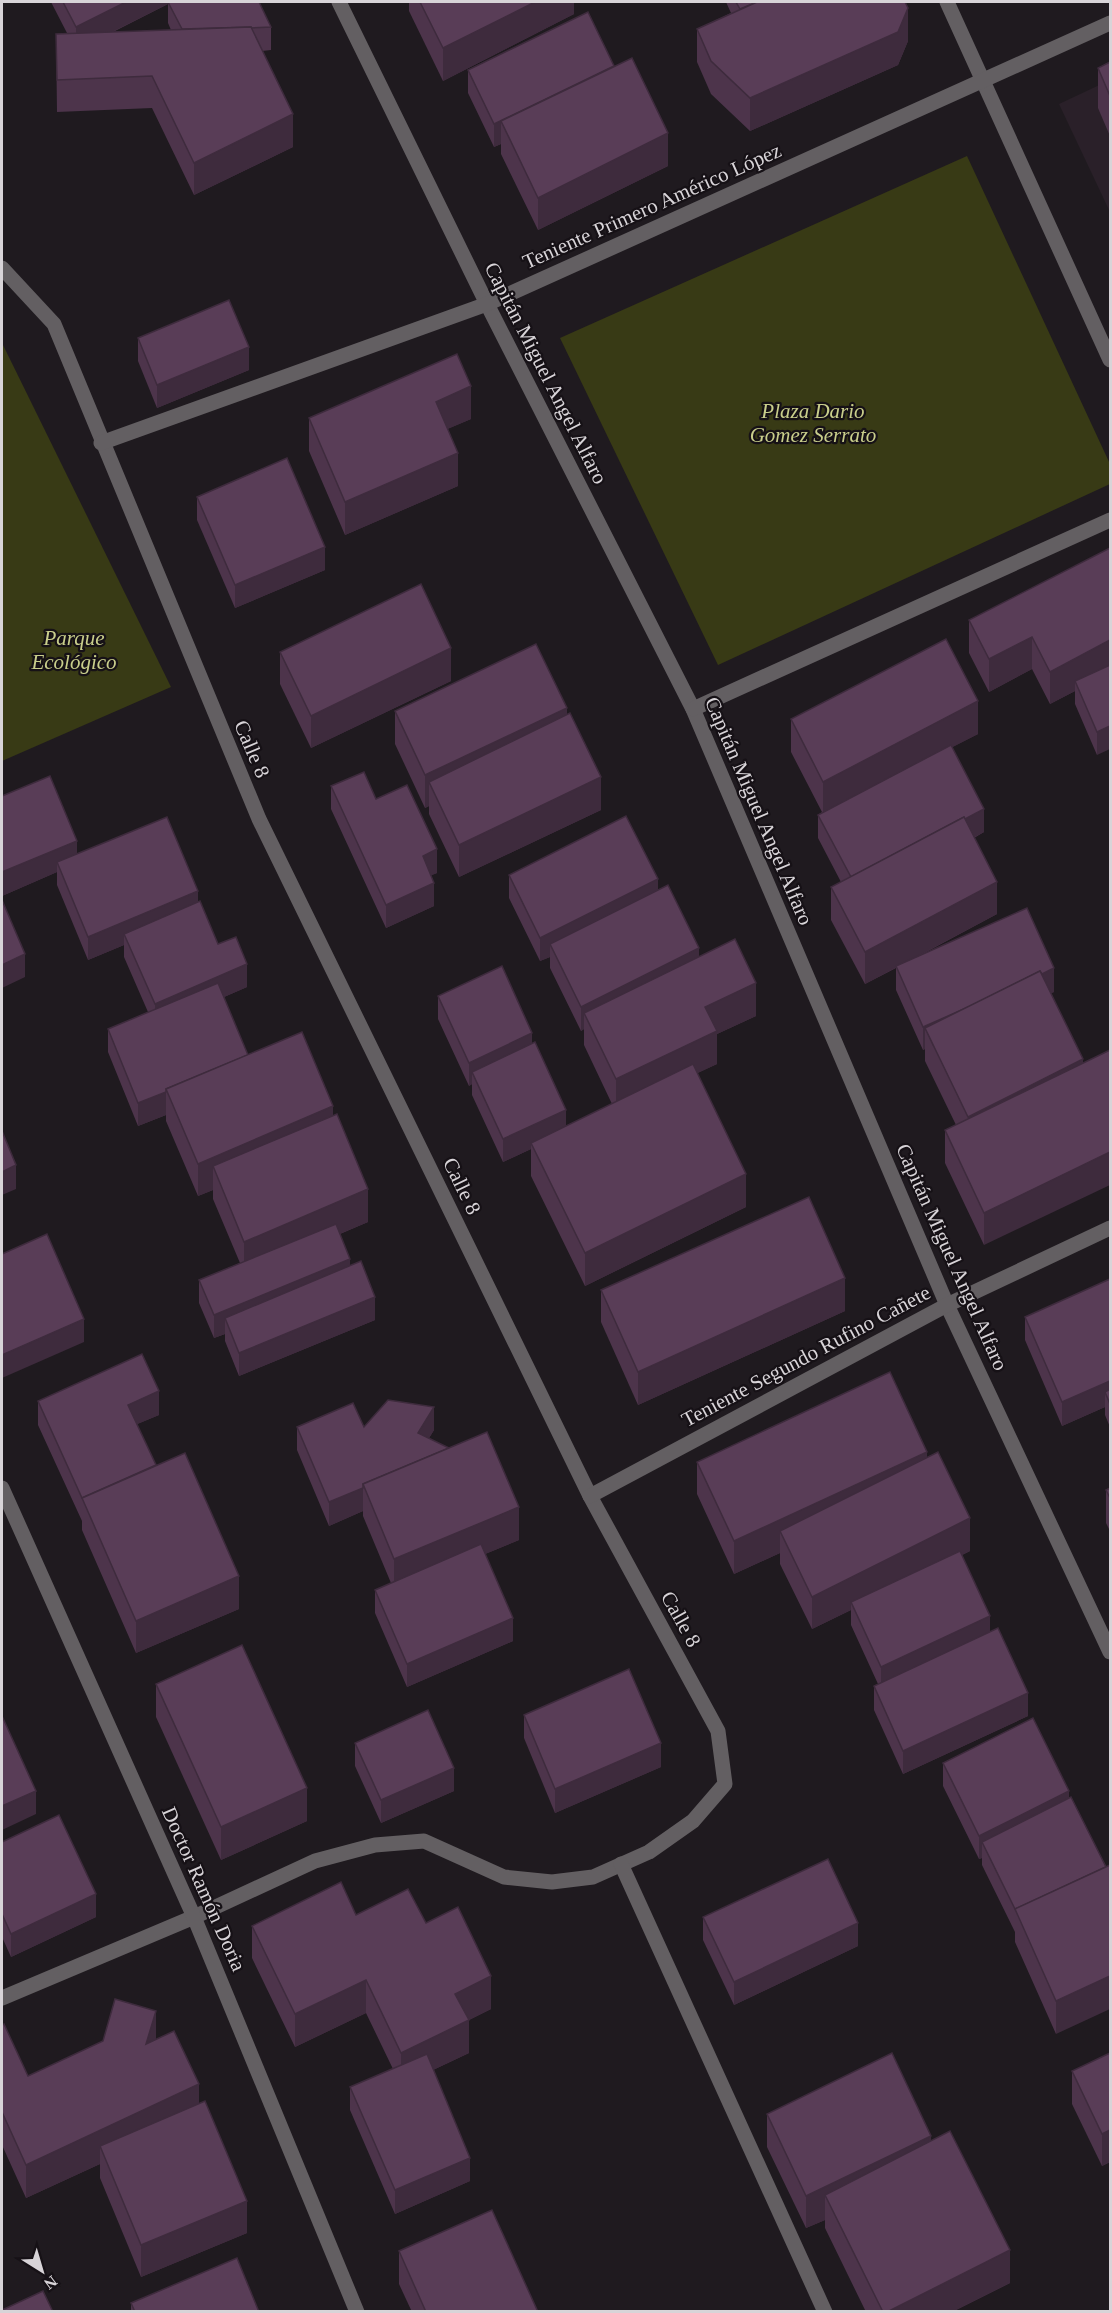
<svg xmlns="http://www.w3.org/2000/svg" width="1112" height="2313" font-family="Georgia,serif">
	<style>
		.built { fill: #2a2029 }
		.green { fill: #383a15 }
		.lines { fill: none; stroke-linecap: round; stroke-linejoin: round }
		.minor { stroke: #635f62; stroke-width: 15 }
		.wall { fill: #4d344b; fill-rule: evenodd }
		.shaded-wall { fill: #3e2b3d }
		.building { fill: #593d57; stroke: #3e2b3d; stroke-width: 1.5 }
		.labels { text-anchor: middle; stroke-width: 4.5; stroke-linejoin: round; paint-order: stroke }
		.street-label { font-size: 21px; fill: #d8d4d8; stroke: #161116 }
		.park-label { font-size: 21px; font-style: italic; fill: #c9ce8b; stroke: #161116 }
	</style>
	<rect width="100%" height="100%" fill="#1f1a1f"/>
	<path class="built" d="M1110,80V212L1059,104Z"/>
	<g class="green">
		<path d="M967,156L1110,464V484L718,665L560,338Z"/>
		<path d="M2,343L171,687L2,761Z"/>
	</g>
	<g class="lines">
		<g class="minor">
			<path d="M339,2L487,304L693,709L947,1305L1110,1652"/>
			<path d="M947,2L1110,360"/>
			<path d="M2,268L54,324L259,819L590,1496L718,1731L725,1784L693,1821L649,1852L593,1877L552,1882L504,1877L424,1841L375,1845L315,1861L194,1917L2,1998"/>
			<path d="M101,443L487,304L1110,23"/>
			<path d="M693,709L1110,520"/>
			<path d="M2,1488L194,1917L357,2312"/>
			<path d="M590,1496L947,1305L1110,1228"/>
			<path d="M621,1864L825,2312"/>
		</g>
	</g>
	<g class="wall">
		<path d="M51,2H259L271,27V50L262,51L293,147L194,195L152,108L57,112L56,34L67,33ZM168,4V23L171,30L113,32Z"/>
		<path d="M409,2H574V14L443,81L409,11Z"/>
		<path d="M726,2H905L908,41L898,65L750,131L711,94L697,62V29L731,13Z"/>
		<path d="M1110,62V136L1098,108V68Z"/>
		<path d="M614,66L668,166L538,230L501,154V144L494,147L468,93V70Z"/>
		<path d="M138,338L249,370L157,408L138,361Z"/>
		<path d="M309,418L471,419L447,429L458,486L345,535L309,451Z"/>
		<path d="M197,497L325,570L235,608L197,520Z"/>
		<path d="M1110,548L1097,755L1075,704V691L1050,704L1032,669L989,692L969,653V620Z"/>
		<path d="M280,652L451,681L311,748L280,684Z"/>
		<path d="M395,711L567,715L601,810L459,877L429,814V806L425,808L395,744Z"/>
		<path d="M791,719L978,734L952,747L984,832L974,838L997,914L915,958L1054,992L1051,993L984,1245L945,1163V1130L956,1125L925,1061V1049L923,1050L896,990V968L865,984L831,920V887L841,882L818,838V815L822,812L791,752Z"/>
		<path d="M331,786L376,799L437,873L431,875L434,906L386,928L331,809Z"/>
		<path d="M2,796L77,854L198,902L218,944L247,987L224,997L248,1055L333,1116L368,1222L340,1234L350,1266L375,1320L239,1376L225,1341V1334L214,1338L199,1303V1280L240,1263L213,1199V1190L198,1196L166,1121V1115L138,1126L108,1052V1029L148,1012L124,957V945L88,960L57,885V872L2,896Z"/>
		<path d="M509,875L658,890L699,957L756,1016L717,1034V1064L697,1073L746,1207L585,1286L531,1176V1149L503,1162L472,1095V1084L469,1086L438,1019V996L532,1044L566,1126L612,1104L584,1045V1029L581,1031L550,968V957L540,961L509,898Z"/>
		<path d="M1110,1279V1427L1105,1415V1407L1062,1426L1025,1340V1317Z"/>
		<path d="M601,1290L845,1311L638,1405L601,1322Z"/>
		<path d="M38,1401L159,1415L137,1424L156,1466L239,1609L136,1653L82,1530V1521L38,1425Z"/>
		<path d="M297,1427H364L434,1430L429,1438L519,1540L485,1554L513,1641L407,1687L375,1613V1590L391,1583L363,1516V1511L329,1526L297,1450Z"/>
		<path d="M927,1458L970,1551L962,1555L990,1632L1028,1716L903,1774L874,1710V1686L878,1684L851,1625V1610L812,1629L780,1564V1553L734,1574L697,1494V1462Z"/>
		<path d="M1110,1488V1531L1106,1523V1490Z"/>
		<path d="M156,1684L307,1821L221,1860L156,1717Z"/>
		<path d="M524,1715L661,1767L555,1813L524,1738Z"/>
		<path d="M355,1743L454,1791L381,1823L355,1766Z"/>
		<path d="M943,1763L1069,1791L1056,2034L1015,1942V1932L982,1865V1858L979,1859L943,1786Z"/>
		<path d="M2,1842L96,1917L11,1957L2,1937Z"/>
		<path d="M356,1915L426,1923L491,2009L469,2020V2053L433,2070L470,2181L395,2214L350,2110V2087L393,2069L366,2013L295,2047L252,1958V1926Z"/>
		<path d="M703,1917L858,1946L734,2005L703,1940Z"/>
		<path d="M2,2025L28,2076L156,2039L199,2104L247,2233L141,2277L100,2178V2164L26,2198L2,2145Z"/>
		<path d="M1110,2053V2162L1102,2166L1072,2104V2071Z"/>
		<path d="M767,2114L931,2141L1010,2283L952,2312H866L825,2228V2220L806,2228L767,2147Z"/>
		<path d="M399,2251L538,2312H412L399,2284Z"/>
		<path d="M131,2303L259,2312H131Z"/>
	</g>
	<g class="shaded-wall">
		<path d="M126,2H168V4L76,50V27Z"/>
		<path d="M535,2H574V14L443,81V48Z"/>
		<path d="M908,8V41L898,65L750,131V98Z"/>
		<path d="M614,66L501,121V144L494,147V124Z"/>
		<path d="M293,114V147L194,195V163Z"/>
		<path d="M668,133V166L538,230V198Z"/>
		<path d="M249,347V370L157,408V385Z"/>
		<path d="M471,386V419L436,434V402Z"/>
		<path d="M458,453V486L345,535V502Z"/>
		<path d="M325,547V570L235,608V585Z"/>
		<path d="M1032,637V669L989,692V659Z"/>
		<path d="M1110,640V673L1075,681V691L1050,704V672Z"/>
		<path d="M451,648V681L311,748V716Z"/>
		<path d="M978,701V734L823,814V782Z"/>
		<path d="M567,708V740L429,782V806L425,808V775Z"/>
		<path d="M1110,726V749L1097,755V732Z"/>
		<path d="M601,777V810L459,877V845Z"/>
		<path d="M984,809V832L852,902V879Z"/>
		<path d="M77,841V864L57,862V872L2,896V872Z"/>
		<path d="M437,849V873L423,879V856Z"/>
		<path d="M658,879V902L550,944V957L540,961V938Z"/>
		<path d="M997,882V914L865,984V952Z"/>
		<path d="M434,883V906L386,928V905Z"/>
		<path d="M198,891V914L124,934V945L88,960V937Z"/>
		<path d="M699,948V971L584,1013V1029L581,1031V1007Z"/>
		<path d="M25,954V977L2,988V965Z"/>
		<path d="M247,964V987L155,1027V1004Z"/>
		<path d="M1054,968V992L933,1046L925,1028V1049L923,1050V1027Z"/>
		<path d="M756,983V1016L717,1034V1064L616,1112V1079L705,1007Z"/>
		<path d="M532,1033V1057L472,1072V1084L469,1086V1063Z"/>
		<path d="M1083,1059V1092L968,1149V1117Z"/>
		<path d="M166,1092V1115L138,1126V1103Z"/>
		<path d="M333,1106V1139L213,1166V1190L198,1196V1164Z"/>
		<path d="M566,1110V1133L531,1143V1149L503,1162V1139Z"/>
		<path d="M1110,1152V1185L984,1245V1213Z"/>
		<path d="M16,1165V1189L2,1195V1172Z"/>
		<path d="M746,1174V1207L585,1286V1253Z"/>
		<path d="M368,1189V1222L244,1274V1242Z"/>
		<path d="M350,1259V1283L225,1318V1334L214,1338V1315Z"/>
		<path d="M845,1278V1311L638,1405V1372Z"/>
		<path d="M375,1297V1320L239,1376V1353Z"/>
		<path d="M84,1319V1342L2,1378V1355Z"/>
		<path d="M1110,1381V1404L1105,1392V1407L1062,1426V1402Z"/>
		<path d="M159,1391V1415L128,1428V1405Z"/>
		<path d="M434,1407V1430L418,1456V1433Z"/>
		<path d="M927,1452V1485L780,1531V1553L734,1574V1541Z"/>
		<path d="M363,1488V1511L329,1526V1502Z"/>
		<path d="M519,1507V1540L394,1592V1559Z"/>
		<path d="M970,1518V1551L854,1609L851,1602V1610L812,1629V1597Z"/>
		<path d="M239,1576V1609L136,1653V1621Z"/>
		<path d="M990,1616V1639L881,1690V1667Z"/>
		<path d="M513,1618V1641L407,1687V1664Z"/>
		<path d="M1028,1693V1716L903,1774V1751Z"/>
		<path d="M661,1743V1767L555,1813V1789Z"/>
		<path d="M454,1768V1791L381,1823V1800Z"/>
		<path d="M307,1788V1821L221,1860V1827Z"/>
		<path d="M36,1791V1814L2,1830V1806Z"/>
		<path d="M1069,1791V1814L982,1842V1858L979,1859V1836Z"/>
		<path d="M96,1894V1917L11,1957V1934Z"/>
		<path d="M858,1923V1946L734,2005V1982Z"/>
		<path d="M491,1976V2009L469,2020V2053L401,2085V2053L455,1994Z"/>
		<path d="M1110,1976V2009L1056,2034V2001Z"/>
		<path d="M366,1980V2013L295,2047V2014Z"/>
		<path d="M156,2011V2044H146Z"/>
		<path d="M199,2084V2117L100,2146V2164L26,2198V2165Z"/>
		<path d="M1110,2130V2162L1102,2166V2134Z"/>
		<path d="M931,2136V2169L825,2195V2220L806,2228V2196Z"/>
		<path d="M470,2158V2181L395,2214V2190Z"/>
		<path d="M247,2201V2233L141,2277V2245Z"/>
		<path d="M1010,2250V2283L952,2312H887Z"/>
	</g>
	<g class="building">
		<path d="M63,2H126L76,27Z"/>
		<path d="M168,2H259L271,27L251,28V27L182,29Z"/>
		<path d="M420,2H535L443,48Z"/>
		<path d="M736,2H757L740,9Z"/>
		<path d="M757,2H905L908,8L898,32L750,98L711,61L697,29Z"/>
		<path d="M588,12L614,66L494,124L468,70Z"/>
		<path d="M251,27L293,114L194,163L152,76L57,80L56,34Z"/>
		<path d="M632,58L668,133L538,198L501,121Z"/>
		<path d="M1110,62V96L1098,68Z"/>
		<path d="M229,300L249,347L157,385L138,338Z"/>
		<path d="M457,354L471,386L436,402L458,453L345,502L309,418Z"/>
		<path d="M287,458L325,547L235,585L197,497Z"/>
		<path d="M1110,548V640L1050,672L1032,637L989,659L969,620Z"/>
		<path d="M421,584L451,648L311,716L280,652Z"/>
		<path d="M946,639L978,701L823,782L791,719Z"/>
		<path d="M536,644L567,708L425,775L395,711Z"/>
		<path d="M1110,665V726L1097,732L1075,681Z"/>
		<path d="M570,713L601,777L459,845L429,782Z"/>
		<path d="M951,745L984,809L965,819L964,817L851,877L818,815Z"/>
		<path d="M364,772L376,799L407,785L437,849L423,856L434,883L386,905L331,786Z"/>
		<path d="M50,776L77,841L2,872V796Z"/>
		<path d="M626,816L658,879L540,938L509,875Z"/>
		<path d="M167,817L198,891L88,937L57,862Z"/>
		<path d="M964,817L997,882L865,952L831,887Z"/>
		<path d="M668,885L699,948L581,1007L550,944Z"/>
		<path d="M2,900L25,954L2,965Z"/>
		<path d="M200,901L218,944L236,937L247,964L155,1004L124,934Z"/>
		<path d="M1027,908L1054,968L1042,974L1040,971L973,1005L923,1027L896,966Z"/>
		<path d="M735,939L756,983L705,1007L717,1031L616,1079L584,1013Z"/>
		<path d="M502,966L532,1033L469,1063L438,996Z"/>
		<path d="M1040,971L1083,1059L968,1117L925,1028Z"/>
		<path d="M218,983L248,1055L166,1089V1092L138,1103L108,1029Z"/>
		<path d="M302,1032L333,1106L198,1164L166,1089Z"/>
		<path d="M535,1042L566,1110L503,1139L472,1072Z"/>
		<path d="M1110,1050V1152L984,1213L945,1130Z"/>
		<path d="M693,1064L746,1174L585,1253L531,1143Z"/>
		<path d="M337,1114L368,1189L244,1242L213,1166Z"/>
		<path d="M2,1131L16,1165L2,1172Z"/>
		<path d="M809,1197L845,1278L638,1372L601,1290Z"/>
		<path d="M336,1224L350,1259L214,1315L199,1280Z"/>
		<path d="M47,1234L84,1319L2,1355V1254Z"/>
		<path d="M361,1261L375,1297L239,1353L225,1318Z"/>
		<path d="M1110,1279V1381L1062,1402L1025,1317Z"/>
		<path d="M142,1354L159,1391L128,1405L156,1465L82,1498L38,1401Z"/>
		<path d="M890,1372L927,1452L734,1541L697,1462Z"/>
		<path d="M1110,1389V1404L1105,1392Z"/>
		<path d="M388,1400L434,1407L418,1433L449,1448L363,1484V1488L329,1502L297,1427L353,1403L364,1427Z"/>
		<path d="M487,1432L519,1507L394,1559L363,1484Z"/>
		<path d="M938,1452L970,1518L812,1597L780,1531Z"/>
		<path d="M185,1453L239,1576L136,1621L82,1498Z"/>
		<path d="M1110,1488V1498L1106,1490Z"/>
		<path d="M481,1544L513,1618L407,1664L375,1590Z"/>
		<path d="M960,1551L990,1616L881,1667L851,1602Z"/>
		<path d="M998,1628L1028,1693L903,1751L874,1686Z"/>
		<path d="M242,1645L307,1788L221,1827L156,1684Z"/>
		<path d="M629,1669L661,1743L555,1789L524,1715Z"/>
		<path d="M428,1710L454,1768L381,1800L355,1743Z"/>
		<path d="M2,1716L36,1791L2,1806Z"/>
		<path d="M1033,1718L1069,1791L979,1836L943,1763Z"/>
		<path d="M1071,1797L1106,1867L1015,1909L982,1842Z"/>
		<path d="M59,1815L96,1894L11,1934L2,1914V1842Z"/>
		<path d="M828,1859L858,1923L734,1982L703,1917Z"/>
		<path d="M1110,1865V1976L1056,2001L1015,1909Z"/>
		<path d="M341,1882L356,1915L408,1889L426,1923L458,1907L491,1976L455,1994L469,2020L401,2053L366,1980L295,2014L252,1926Z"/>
		<path d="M115,1999L156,2011L146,2044L174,2031L199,2084L26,2165L2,2112V2025L4,2024L28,2076L103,2041Z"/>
		<path d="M892,2053L931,2136L806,2196L767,2114Z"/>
		<path d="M1110,2053V2130L1102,2134L1072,2071Z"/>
		<path d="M427,2054L470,2158L395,2190L350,2087Z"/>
		<path d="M205,2101L247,2201L141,2245L100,2146Z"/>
		<path d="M950,2131L1010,2250L887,2312H883L825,2195Z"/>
		<path d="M492,2210L538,2312H426L399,2251Z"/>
		<path d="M237,2258L259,2312H135L131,2303Z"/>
		<path d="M43,2291L53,2312H2V2310Z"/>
	</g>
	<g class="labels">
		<g class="street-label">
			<text transform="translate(652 206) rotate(-24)" y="7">Teniente Primero Américo López</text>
			<text transform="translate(546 373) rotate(63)" y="7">Capitán Miguel Angel Alfaro</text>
			<text transform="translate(252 749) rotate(67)" y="7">Calle 8</text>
			<text transform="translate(759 811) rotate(67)" y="7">Capitán Miguel Angel Alfaro</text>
			<text transform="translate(462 1186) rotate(64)" y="7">Calle 8</text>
			<text transform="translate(952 1257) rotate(66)" y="7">Capitán Miguel Angel Alfaro</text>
			<text transform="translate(806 1356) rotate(-28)" y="7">Teniente Segundo Rufino Cañete</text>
			<text transform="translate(681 1619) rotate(61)" y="7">Calle 8</text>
			<text transform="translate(204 1889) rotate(66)" y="7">Doctor Ramón Doria</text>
		</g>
		<g class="park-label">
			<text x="813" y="418">Plaza Dario<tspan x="813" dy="24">Gomez Serrato</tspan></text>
			<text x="74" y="645">Parque<tspan x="74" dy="24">Ecológico</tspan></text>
		</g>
	</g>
	<rect width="1112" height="2313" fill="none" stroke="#d8d4d8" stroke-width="6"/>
	<g transform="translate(42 2271) rotate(143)" stroke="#161116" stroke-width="4.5" paint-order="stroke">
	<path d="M0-4.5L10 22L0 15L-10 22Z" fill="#d8d4d8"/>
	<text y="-9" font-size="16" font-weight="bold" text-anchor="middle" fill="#d8d4d8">N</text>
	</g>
</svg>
